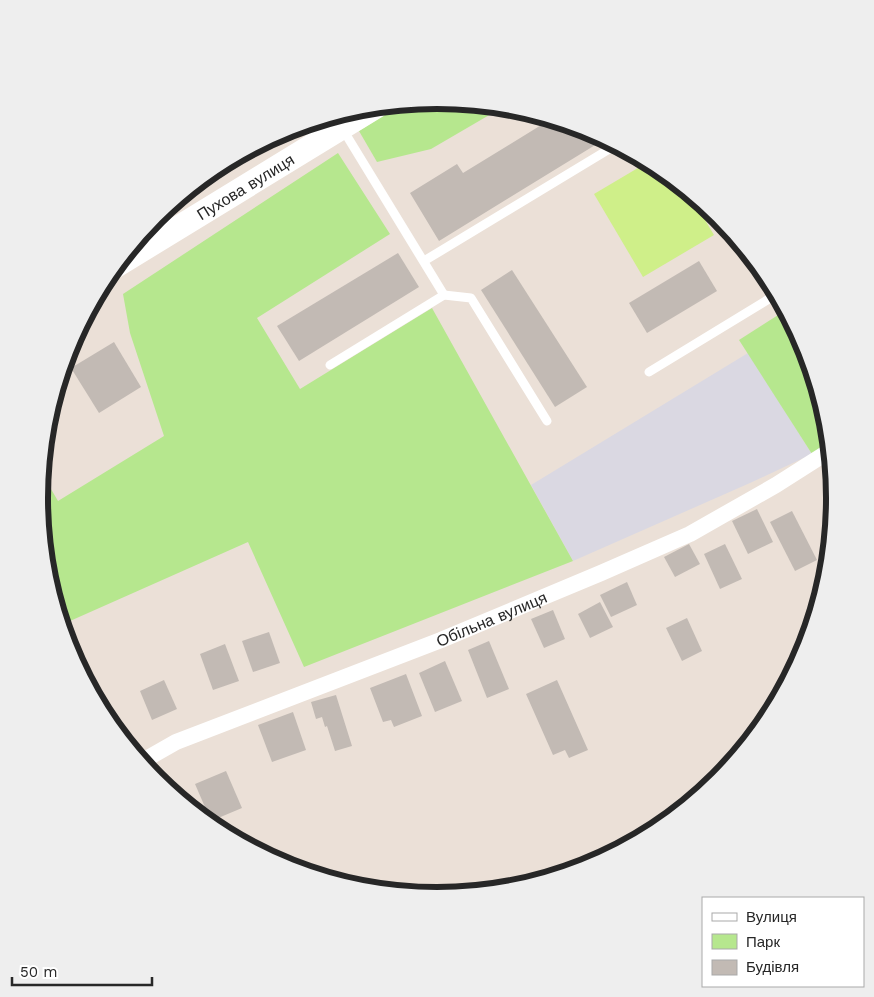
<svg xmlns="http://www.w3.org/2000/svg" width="874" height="997" font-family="'Work Sans',sans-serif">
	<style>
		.industrial { fill: #dad8e2 }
		.green { fill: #b6e78e }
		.pitch { fill: #cfef89 }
		.building { fill: #c2bab4 }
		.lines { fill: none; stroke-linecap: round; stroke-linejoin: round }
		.lane { stroke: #fff; stroke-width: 9 }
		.street { stroke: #fff; stroke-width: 16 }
		.secondary { stroke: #fff; stroke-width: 24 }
		.labels { text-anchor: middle; stroke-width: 4; stroke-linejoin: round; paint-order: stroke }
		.street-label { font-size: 16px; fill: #272727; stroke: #fff }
		.rim { fill: none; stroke: #272727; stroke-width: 6 }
	</style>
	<rect width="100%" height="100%" fill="#ebe0d7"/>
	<path class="industrial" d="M748,353L812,454L750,483L573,561L531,485Z"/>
	<g class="green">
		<path d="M437,100L503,107L431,149L377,162L359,131L402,104Z"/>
		<path d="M338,153L390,234L257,318L300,389L432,308L573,561L304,667L248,542L61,625L46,576L39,499L41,472L58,501L164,436L130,333L123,294Z"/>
		<path d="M786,310L805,346L828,421L830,443L812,454L739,340Z"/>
	</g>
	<path class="pitch" d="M648,162L658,168L689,193L714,235L643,277L594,194Z"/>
	<g class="building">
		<path d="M551,119L590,131L605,139L439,241L410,193L457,164L463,173Z"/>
		<path d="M398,253L419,287L299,361L277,326Z"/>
		<path d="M699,261L717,291L647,333L629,303Z"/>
		<path d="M512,270L587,387L555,407L481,290Z"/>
		<path d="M114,342L141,387L99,413L71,368Z"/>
		<path d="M757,509L773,542L748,554L732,521Z"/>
		<path d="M792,511L817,560L795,571L770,522Z"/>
		<path d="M689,544L700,564L675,577L664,557Z"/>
		<path d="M725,544L742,579L720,589L704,554Z"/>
		<path d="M627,582L637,605L611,617L600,595Z"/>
		<path d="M600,602L613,627L590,638L578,614Z"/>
		<path d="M553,610L565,639L544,648L531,619Z"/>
		<path d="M687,618L702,651L682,661L666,628Z"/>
		<path d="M269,632L280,663L253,672L242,641Z"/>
		<path d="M489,641L509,689L487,698L468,650Z"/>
		<path d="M225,644L239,681L213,690L200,654Z"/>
		<path d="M445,661L462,701L435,712L419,673Z"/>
		<path d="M406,674L422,716L394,727L391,720L383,722L370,688Z"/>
		<path d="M164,680L177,709L152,720L140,691Z"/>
		<path d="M557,680L588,750L569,758L565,750L553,755L526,694Z"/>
		<path d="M336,695L352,746L335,751L327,726L325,727L322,717L316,719L311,702Z"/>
		<path d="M293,712L306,750L272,762L258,725Z"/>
		<path d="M226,771L242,808L211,821L195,784Z"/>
	</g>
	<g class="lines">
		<g class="lane">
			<path d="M424,261L616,145"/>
			<path d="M444,295L471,298L547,421"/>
			<path d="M330,365L444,295L342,128"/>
			<path d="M649,372L777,294"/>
		</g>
		<path class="street" id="s1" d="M141,762L176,742L441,640L601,573L690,534L776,485L831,450"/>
		<path class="secondary" id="s2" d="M114,267L377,106"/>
	</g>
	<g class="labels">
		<g class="street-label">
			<text dy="6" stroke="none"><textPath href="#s2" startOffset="154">Пухова вулиця</textPath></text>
			<text dy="6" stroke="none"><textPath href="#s1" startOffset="379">Обільна вулиця</textPath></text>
		</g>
	</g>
	<path d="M0 0H874V997H0ZM48 498a389 389 0 1 1 778 0a389 389 0 1 1-778 0Z" fill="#eee" fill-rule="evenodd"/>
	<path class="rim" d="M48 498a389 389 0 1 1 778 0a389 389 0 1 1-778 0Z"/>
	<rect x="702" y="897" width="162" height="90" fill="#ffffff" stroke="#a9a9a9"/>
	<rect x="712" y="913" width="25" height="8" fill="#ffffff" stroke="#a9a9a9"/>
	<text x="746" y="922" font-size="15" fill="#272727">Вулиця</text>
	<rect x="712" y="934" width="25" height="15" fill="#b6e78e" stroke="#a9a9a9"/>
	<text x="746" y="947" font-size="15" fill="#272727">Парк</text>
	<rect x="712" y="960" width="25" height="15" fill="#c2bab4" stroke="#a9a9a9"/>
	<text x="746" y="972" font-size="15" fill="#272727">Будівля</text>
	<path d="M12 977v8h140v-8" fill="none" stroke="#272727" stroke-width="2.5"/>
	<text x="20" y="977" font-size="15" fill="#272727" stroke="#ffffff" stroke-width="4" paint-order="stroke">50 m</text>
</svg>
